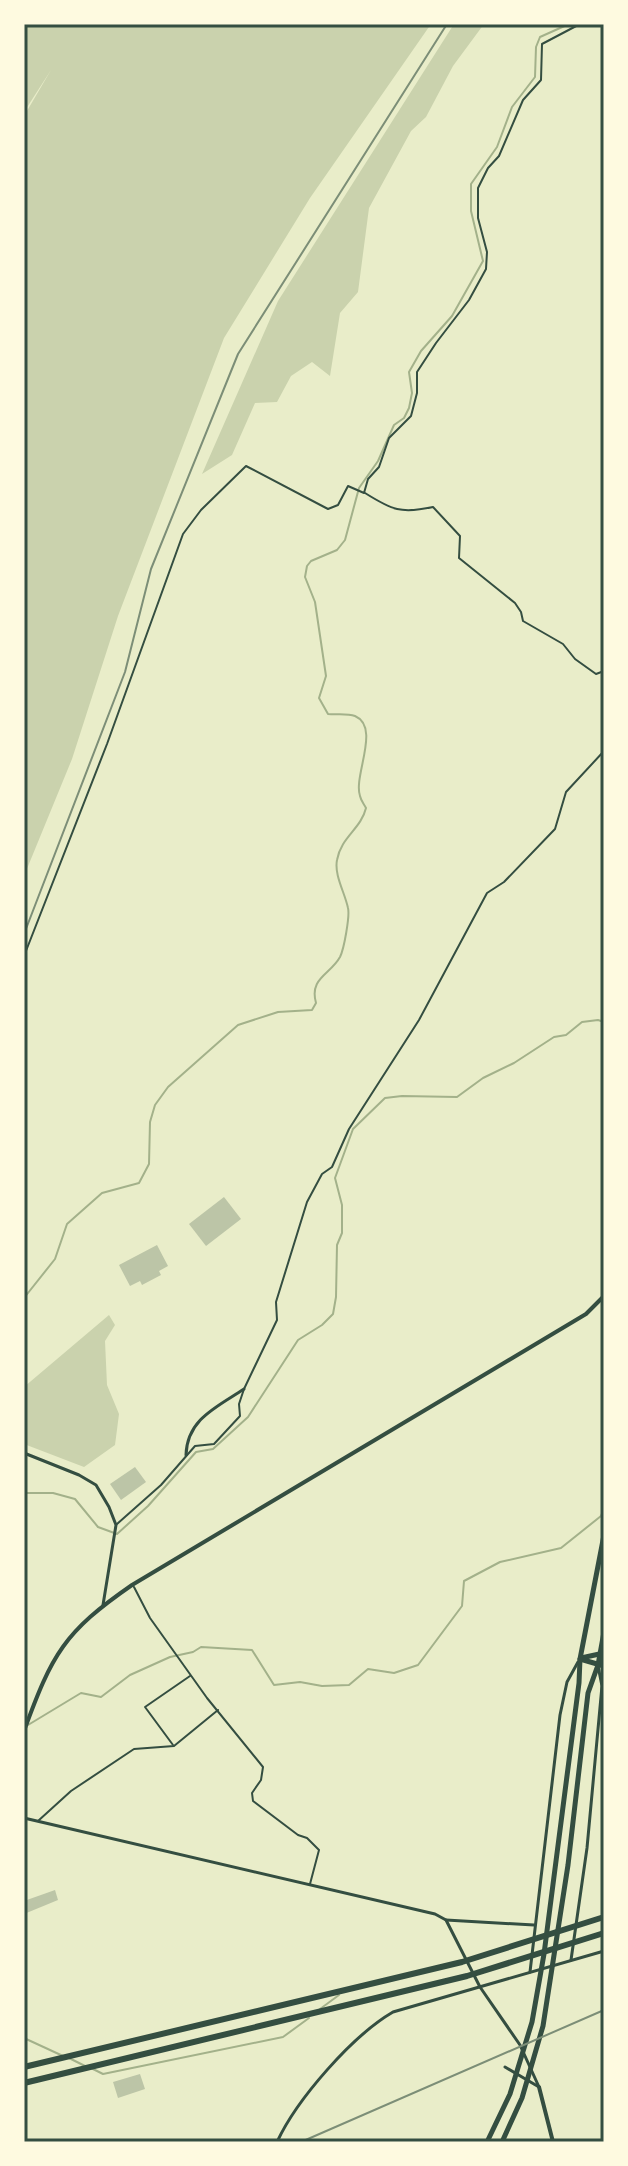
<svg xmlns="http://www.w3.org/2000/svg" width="628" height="2166" font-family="'PT Sans Narrow',sans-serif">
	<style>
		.green { fill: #cad2ad }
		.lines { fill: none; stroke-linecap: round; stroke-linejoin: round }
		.stream { stroke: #a3b18a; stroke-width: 2 }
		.building { fill: #bcc5a7 }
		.service { stroke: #344e41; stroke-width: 2 }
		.minor { stroke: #344e41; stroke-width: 3 }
		.tertiary { stroke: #344e41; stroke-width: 4 }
		.primary { stroke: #344e41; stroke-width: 5 }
		.motorway { stroke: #344e41; stroke-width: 6 }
		.rail { stroke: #7c8e77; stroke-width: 2 }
		.neatline { fill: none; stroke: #344e41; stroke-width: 3 }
	</style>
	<rect width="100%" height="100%" fill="#e9edc9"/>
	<g class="green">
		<path d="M24,24H431L310,198L224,338L118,616L72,759L24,876V116L51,70L24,112Z"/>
		<path d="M454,24H484L453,66L426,117L411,131L369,208L358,292L340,313L330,376L312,362L291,376L277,402L255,403L232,455L202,474L278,301Z"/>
		<path d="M109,1315L115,1325L105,1341L107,1385L119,1414L115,1445L84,1467L24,1444V1387Z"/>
	</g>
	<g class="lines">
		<g class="stream">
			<path d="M24,1298L55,1259L67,1224L102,1193L139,1183L149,1164L150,1122L155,1105L168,1087L238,1025L278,1012L312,1010L316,1003C309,978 330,975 340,957C344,949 350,916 348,908C345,893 334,875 337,860C341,837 361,829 366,808C364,804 361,801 360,796C353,776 381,727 355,716C347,713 336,715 328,714L319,698L326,676L315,602L305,577L307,566L311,561L337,550L345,540L359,488L378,461L394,425L404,418L409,408L412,393L409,372L421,351L452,316L483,261L471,211V184L497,147L512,107L535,77L536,47L540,37L569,24"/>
			<path d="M24,1493H53L75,1499L98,1527L117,1534L148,1506L196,1452L213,1449L248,1417L298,1340L322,1325L333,1314L336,1297L337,1245L342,1233V1205L335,1178L353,1129L385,1098L402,1096L457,1097L483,1078L514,1063L554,1037L566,1035L582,1022L598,1020L604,1022"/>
			<path d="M28,1725L81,1693L101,1697L130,1675L170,1657L193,1652L201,1647L252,1650L274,1685L300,1682L322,1686L349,1685L368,1669L394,1673L418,1665L462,1606L464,1581L500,1562L561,1548L601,1516L604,1509"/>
			<path d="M320,2009L339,1995"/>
			<path d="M24,2038L63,2056"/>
			<path d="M69,2058L85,2066"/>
			<path d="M91,2068L103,2074L283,2037L309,2018"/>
		</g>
	</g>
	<g class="building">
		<path d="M224,1197L241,1219L206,1246L189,1224Z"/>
		<path d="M157,1245L168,1266L159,1271L161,1275L142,1285L140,1281L130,1286L119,1265Z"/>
		<path d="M135,1467L146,1482L121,1500L110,1484Z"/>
		<path d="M55,1890L58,1900L24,1914V1901Z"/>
		<path d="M140,2074L145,2089L118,2098L113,2082Z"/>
	</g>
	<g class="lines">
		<g class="service">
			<path d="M365,493C392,510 401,514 433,507L460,536L459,558L515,603L521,612L523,621L563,644L575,659L596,674L604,671"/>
			<path d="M24,956L107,744L183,534L201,510L246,466L328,509L338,505L348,486L364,493L368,479L379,467L389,438L411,416L417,393V372L436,343L469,300L486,269L487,252L478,218V188L488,168L499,156L523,100L541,80L542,44L580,24"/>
			<path d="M117,1524L161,1485L195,1446L214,1444L240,1416L239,1404L244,1389L277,1320L276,1302L307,1202L322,1174L332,1167L349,1129L419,1020L487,893L504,882L555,829L566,792L604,751"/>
			<path d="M134,1587L150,1618L207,1698L263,1767L261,1780L252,1793L253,1801L298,1835L307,1838L319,1850L310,1884"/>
			<path d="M173,1745L145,1707L190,1676"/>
			<path d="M38,1821L71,1791L134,1749L174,1746L218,1710"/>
		</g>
		<g class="minor">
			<path d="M24,1453L79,1475L96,1485L109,1507L116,1525L103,1605"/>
			<path d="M186,1455C187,1419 217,1407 244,1389"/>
			<path d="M24,1818L435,1914L446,1920L480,1987L520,2045L539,2087"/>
			<path d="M446,1920L534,1925"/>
			<path d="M571,1960L587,1848L602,1686L598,1666"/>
			<path d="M530,1972L560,1715L567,1682L578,1662"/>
			<path d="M505,2067L539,2087"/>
			<path d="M277,2142C297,2099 352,2036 393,2012L604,1951"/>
		</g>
		<g class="tertiary">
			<path d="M24,1731C52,1654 64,1632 132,1585L586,1314L604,1296"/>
			<path d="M539,2087L553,2142"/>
		</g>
		<g class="primary">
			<path d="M581,1658L604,1653"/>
			<path d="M580,1659L604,1666"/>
			<path d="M487,2142L510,2094L532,2022L544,1954L579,1683L580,1659L604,1535"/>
			<path d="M502,2142L522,2098L543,2026L568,1865L588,1693L598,1665L604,1632"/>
		</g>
		<g class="motorway">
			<path d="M24,2067L462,1962L604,1917"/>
			<path d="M24,2083L467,1976L604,1933"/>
		</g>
		<g class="rail">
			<path d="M24,934L125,672L151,569L238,354L447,24"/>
			<path d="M301,2142L604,2010"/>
		</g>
	</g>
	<rect width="628" height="2166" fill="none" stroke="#fefae0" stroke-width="52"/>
	<rect x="26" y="26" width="576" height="2114" class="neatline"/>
</svg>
